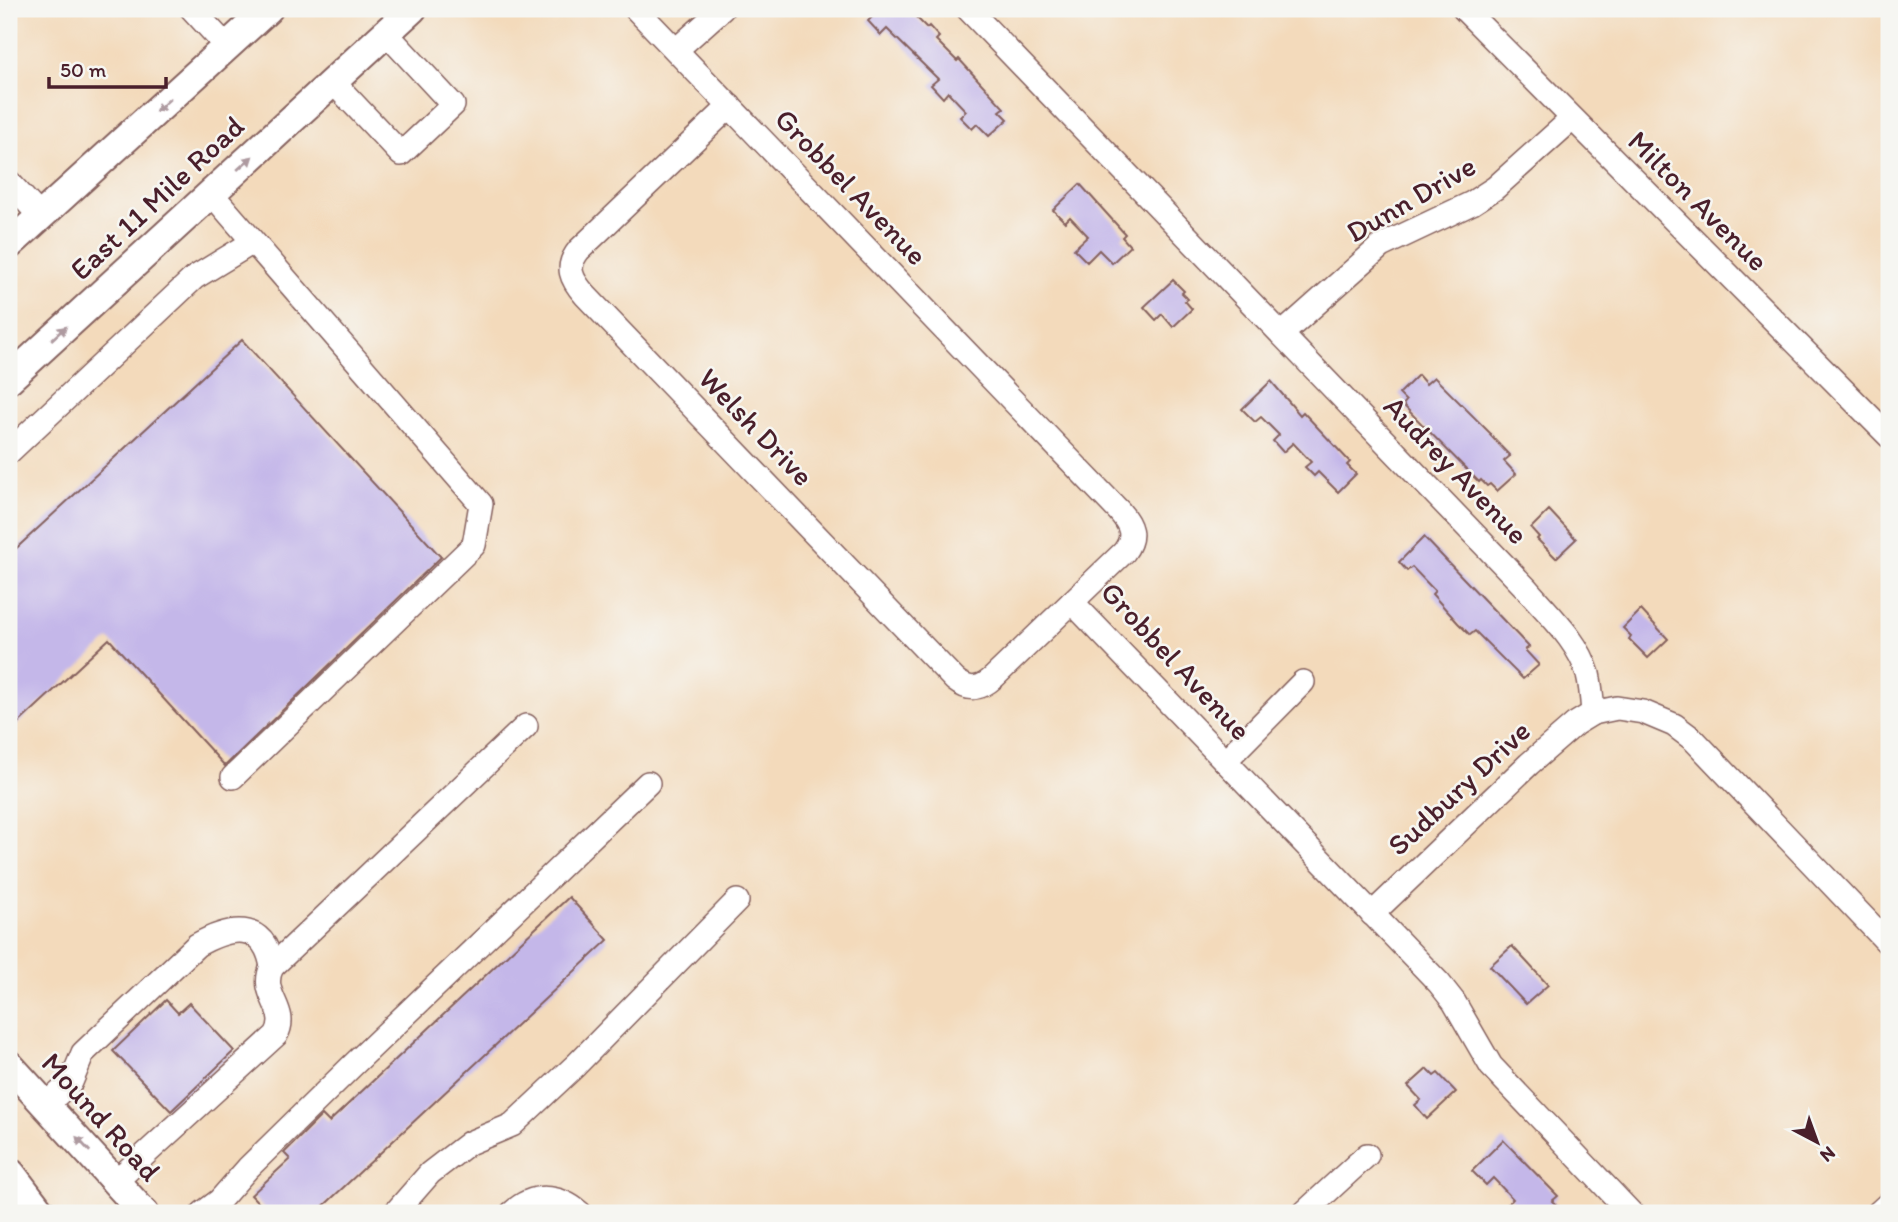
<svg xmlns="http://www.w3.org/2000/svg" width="1898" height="1222" font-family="Itim,sans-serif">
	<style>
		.building { fill: #c4b7e9 }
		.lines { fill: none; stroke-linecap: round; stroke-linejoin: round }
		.minor-casing { stroke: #85605d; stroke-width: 26 }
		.major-casing { stroke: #85605d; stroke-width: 32 }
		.highway-casing { stroke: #85605d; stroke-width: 37 }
		.minor { stroke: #fff; stroke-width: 23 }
		.major { stroke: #fff; stroke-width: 28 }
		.highway { stroke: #fff; stroke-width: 33 }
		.oneway { fill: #ae9aa0 }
		.labels { text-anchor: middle; stroke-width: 5; stroke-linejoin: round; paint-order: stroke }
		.street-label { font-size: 30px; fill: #4a1f2b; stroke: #f6f6f2 }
	</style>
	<rect width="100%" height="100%" fill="#f6f6f2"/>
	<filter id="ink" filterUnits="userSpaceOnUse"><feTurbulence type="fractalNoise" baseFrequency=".0143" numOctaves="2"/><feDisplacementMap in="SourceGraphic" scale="14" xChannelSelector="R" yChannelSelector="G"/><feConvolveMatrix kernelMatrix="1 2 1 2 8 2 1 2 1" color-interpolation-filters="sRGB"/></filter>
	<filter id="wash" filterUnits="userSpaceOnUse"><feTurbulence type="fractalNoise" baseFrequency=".00686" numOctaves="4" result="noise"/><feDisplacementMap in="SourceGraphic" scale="28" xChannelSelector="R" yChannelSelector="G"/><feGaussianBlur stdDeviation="1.57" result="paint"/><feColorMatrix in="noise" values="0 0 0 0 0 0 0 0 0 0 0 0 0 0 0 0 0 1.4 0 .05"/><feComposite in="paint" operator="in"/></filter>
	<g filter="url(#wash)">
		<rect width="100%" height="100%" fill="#f3dabb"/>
		<g id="blocks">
			<g class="building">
				<path d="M880,9H908L927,28L929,26L939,37L936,40L957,61L959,59L1004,108L1000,111L1008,119L989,136L977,124L972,129L960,117L966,111L948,92L943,98L931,85L938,79L887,29L881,35L868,21Z"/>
				<path d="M1080,184L1125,234L1122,237L1130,246L1112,263L1099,250L1087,262L1074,249L1088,236L1070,217L1065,222L1053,210Z"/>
				<path d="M1173,280L1184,291L1182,293L1188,299L1185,301L1192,309L1173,327L1162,314L1156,320L1144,307Z"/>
				<path d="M242,340L441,557L225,766L109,639L9,732V555Z"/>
				<path d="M1418,375L1426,384L1434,377L1491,434L1490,435L1510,456L1504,461L1516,474L1497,491L1490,484L1487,486L1481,480L1479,482L1403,405L1406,401L1399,394Z"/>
				<path d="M1271,381L1300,415L1303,412L1350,462L1347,465L1356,474L1338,492L1318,472L1314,476L1305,467L1311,462L1293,443L1283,452L1273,441L1279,435L1261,417L1255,422L1242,409Z"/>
				<path d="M1549,510L1576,539L1556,558L1537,539L1539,537L1531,528Z"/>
				<path d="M1424,537L1529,647L1525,650L1539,665L1523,679L1475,631L1470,635L1458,623L1432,594L1435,591L1412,567L1407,571L1399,562Z"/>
				<path d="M1641,610L1668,639L1648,658L1629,639L1631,636L1623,628Z"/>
				<path d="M569,897L608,940L316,1213H268L251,1195L290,1159L284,1153L322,1115L329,1122Z"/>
				<path d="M1512,946L1548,985L1526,1004L1490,966Z"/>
				<path d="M166,1000L178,1013L189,1003L234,1051L171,1111L113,1051Z"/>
				<path d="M1427,1069L1434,1076L1438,1073L1456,1092L1427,1119L1415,1105L1421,1100L1408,1086Z"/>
				<path d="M1503,1140L1558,1196L1552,1201L1565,1213H1514L1507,1205L1513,1199L1493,1178L1486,1185L1472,1171Z"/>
			</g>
		</g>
	</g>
	<g filter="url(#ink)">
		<use href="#blocks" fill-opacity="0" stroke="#85605d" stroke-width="2"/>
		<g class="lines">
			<defs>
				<g id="minor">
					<path d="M192,9L227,47"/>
					<path d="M636,9L1119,511C1131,525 1136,536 1124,552L994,677C981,689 970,692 955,680L585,295C571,279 565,267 579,250L730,106"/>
					<path d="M968,9L1526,588C1548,614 1578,640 1588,674C1591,686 1592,700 1593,713"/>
					<path d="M1464,9L1889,436"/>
					<path d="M676,50L722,9"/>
					<path d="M333,82L401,154L453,105L386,33"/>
					<path d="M9,182L40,216"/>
					<path d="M211,193L481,504L474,545L233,777"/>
					<path d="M1282,334L1381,246L1472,203L1495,188L1572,119"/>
					<path d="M9,452L194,278L253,242"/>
					<path d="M1072,602L1439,983L1454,1002L1491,1066L1631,1213"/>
					<path d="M1225,761L1303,682"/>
					<path d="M1372,914L1529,764L1575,724L1593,713L1617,708L1643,712L1674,725L1694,740L1889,944"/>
					<path d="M46,1105L71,1082L83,1053L197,945C229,927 264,919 272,967"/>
					<path d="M116,1181L276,1035C291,1009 258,995 272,967L526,726"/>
					<path d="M203,1213L219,1201L248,1168L352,1066L648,783"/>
					<path d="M395,1213L430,1173L469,1143L512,1125L576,1065L737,901"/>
					<path d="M512,1213C533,1193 558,1194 580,1213"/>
					<path d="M1304,1213L1367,1155"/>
					<path d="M1878,1213L1889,1203"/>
				</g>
				<g id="major">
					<path d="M9,245L268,9"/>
					<path d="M9,379L412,9"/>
					<path d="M9,1065L144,1213"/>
					<path d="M9,1204L17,1213"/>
				</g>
				<path id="highway" d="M9,1175L38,1213"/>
			</defs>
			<use href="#minor" class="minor-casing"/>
			<use href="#major" class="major-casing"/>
			<use href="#highway" class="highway-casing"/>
			<use href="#minor" class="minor"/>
			<use href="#major" class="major"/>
			<use href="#highway" class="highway"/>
		</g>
		<defs><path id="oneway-solid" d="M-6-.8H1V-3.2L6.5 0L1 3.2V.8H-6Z" transform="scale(1.75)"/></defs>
		<g class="oneway">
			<use href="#oneway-solid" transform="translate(163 105) rotate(138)"/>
			<use href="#oneway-solid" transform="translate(245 163) rotate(-42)"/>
			<use href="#oneway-solid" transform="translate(59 333) rotate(-42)"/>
			<use href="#oneway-solid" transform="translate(83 1144) rotate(-133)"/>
		</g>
	</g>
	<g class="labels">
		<g class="street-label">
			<text transform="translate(851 187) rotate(46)" y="10">Grobbel Avenue</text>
			<text transform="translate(157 198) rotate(-43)" y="10">East 11 Mile Road</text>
			<text transform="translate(1411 199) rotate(-30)" y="10">Dunn Drive</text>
			<text transform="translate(1698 201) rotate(45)" y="10">Milton Avenue</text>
			<text transform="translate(756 427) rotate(46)" y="10">Welsh Drive</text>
			<text transform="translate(1456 470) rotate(46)" y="10">Audrey Avenue</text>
			<text transform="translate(1176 661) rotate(47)" y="10">Grobbel Avenue</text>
			<text transform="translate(1459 788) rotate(-43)" y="10">Sudbury Drive</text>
			<text transform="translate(101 1117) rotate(48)" y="10">Mound Road</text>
		</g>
	</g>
	<rect width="1898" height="1222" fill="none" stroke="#f6f6f2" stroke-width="35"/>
	<g transform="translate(1817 1142) rotate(139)" stroke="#f6f6f2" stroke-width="5" paint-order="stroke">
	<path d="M0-5L12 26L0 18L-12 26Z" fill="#4a1f2b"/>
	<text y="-10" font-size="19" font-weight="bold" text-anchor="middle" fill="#4a1f2b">N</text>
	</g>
	<path d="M49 77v10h117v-10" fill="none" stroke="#4a1f2b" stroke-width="3.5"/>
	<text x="60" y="77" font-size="21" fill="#4a1f2b" stroke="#f6f6f2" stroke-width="5" paint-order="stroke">50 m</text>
</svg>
